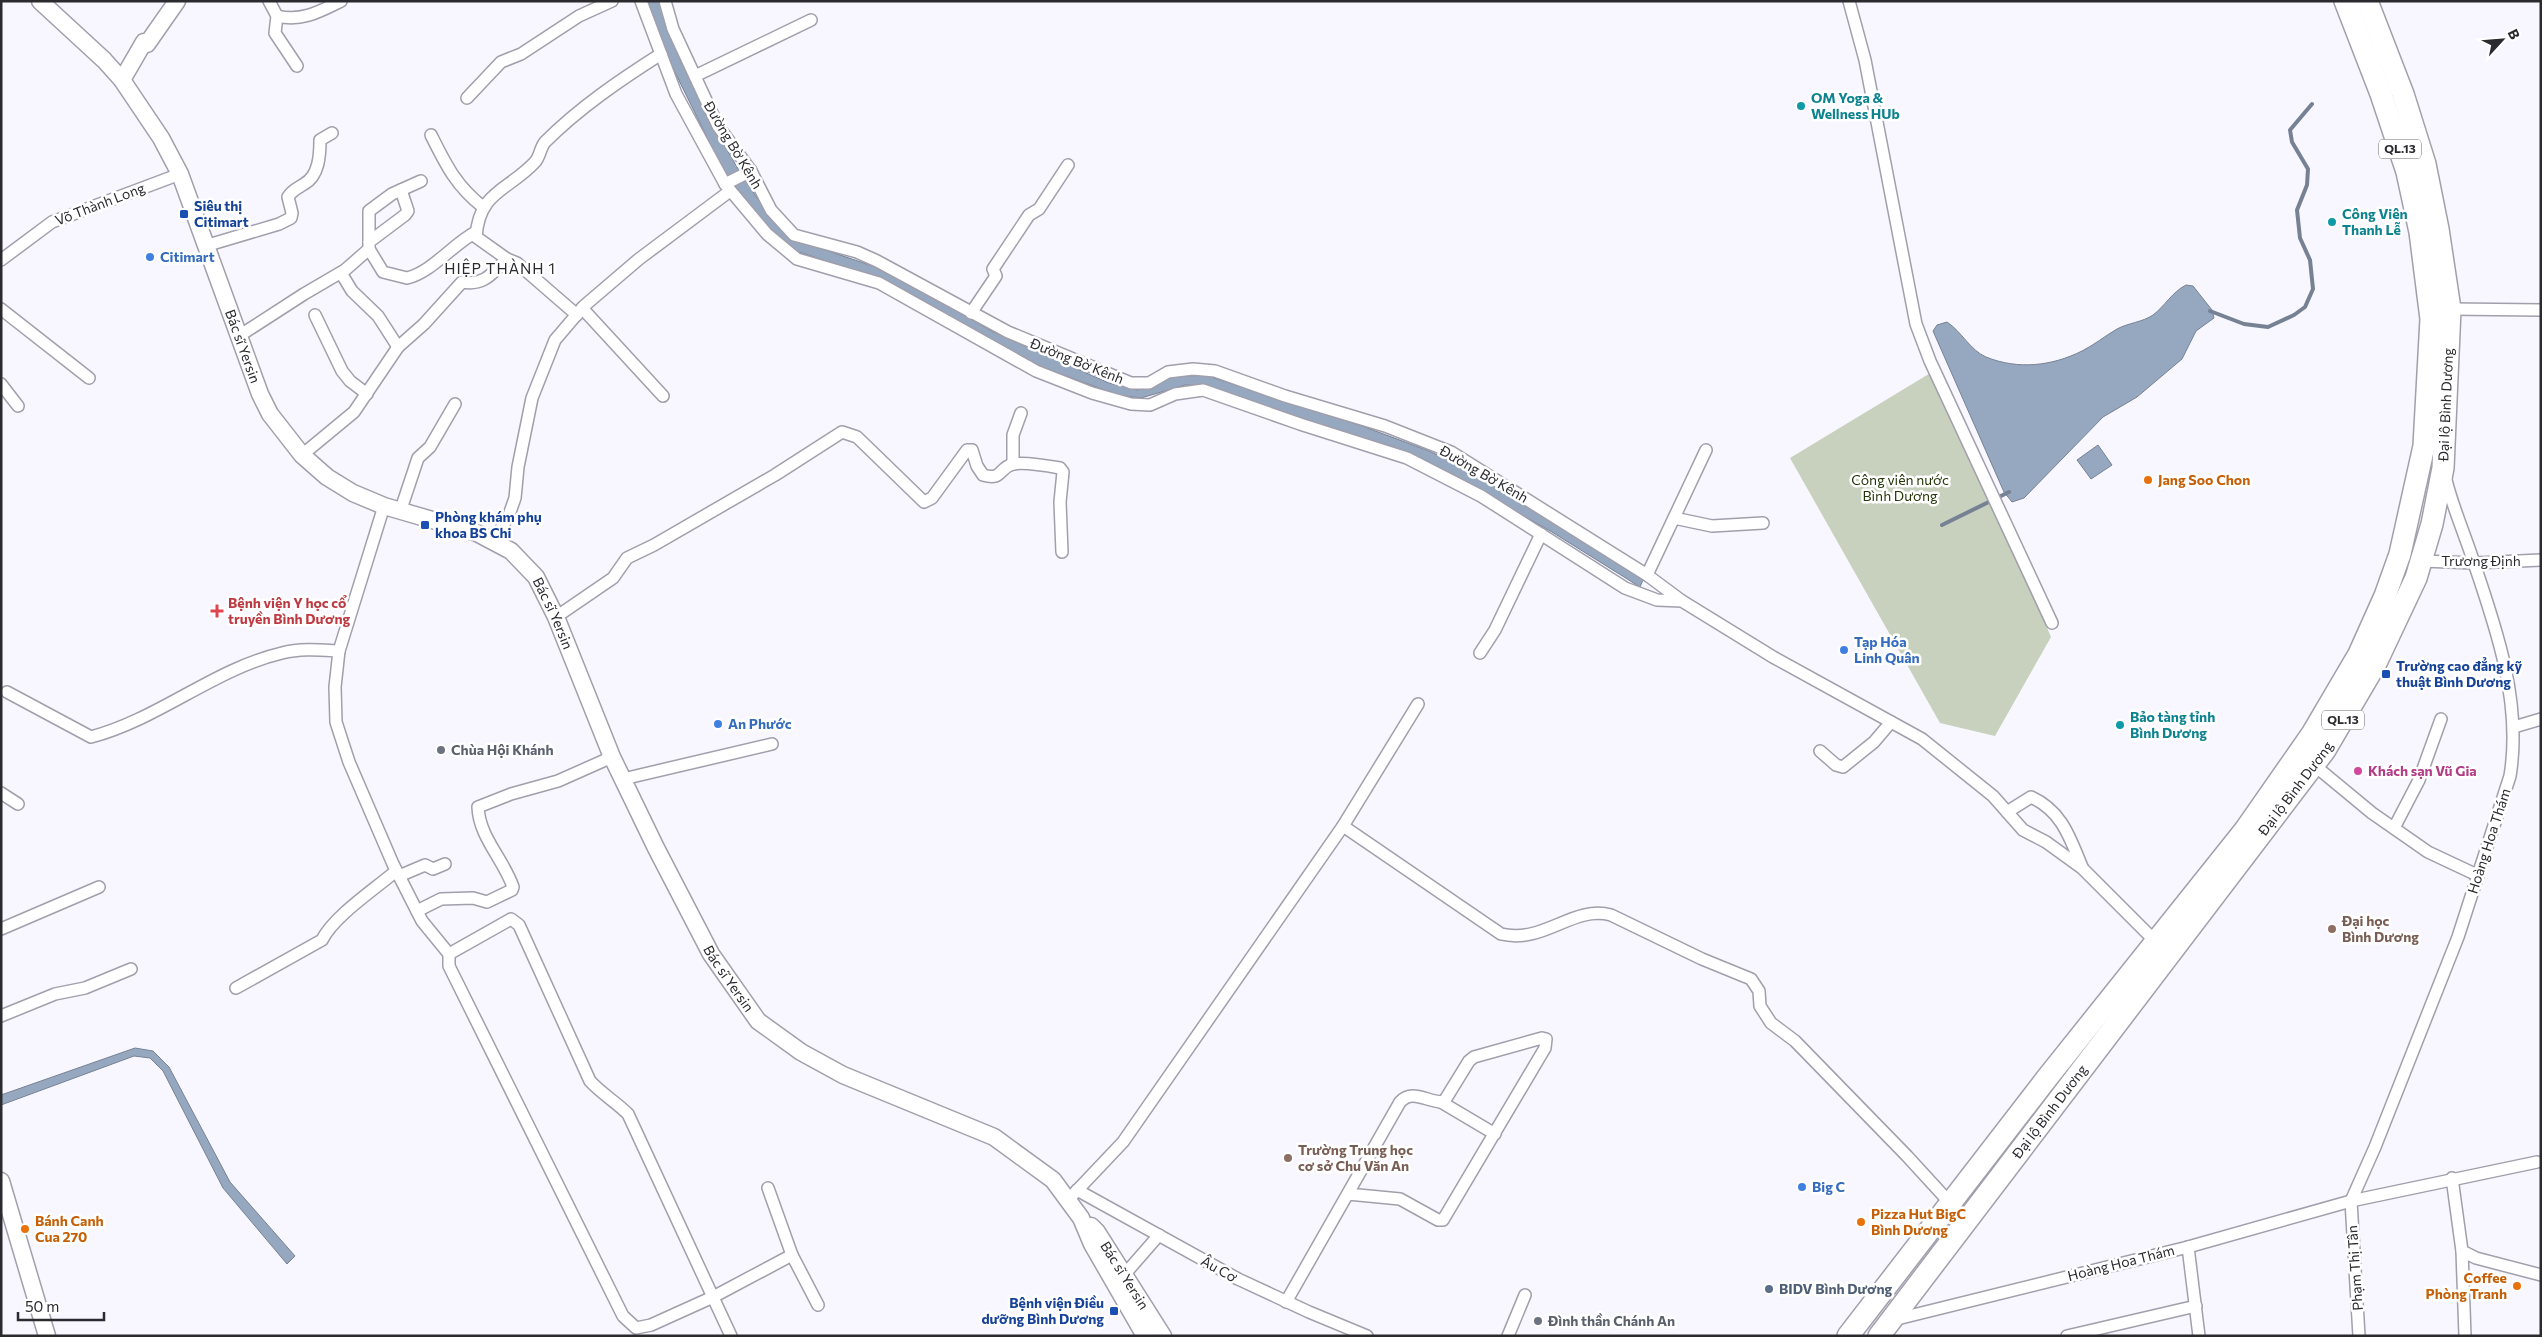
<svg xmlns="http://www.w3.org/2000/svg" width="2542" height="1337" font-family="Commissioner,sans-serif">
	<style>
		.green { fill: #c8d1bd }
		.water { fill: #96a8c0; stroke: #768294 }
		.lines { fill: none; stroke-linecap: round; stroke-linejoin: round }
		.stream { stroke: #768294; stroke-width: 4 }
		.street-casing { stroke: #a19fac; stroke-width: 14 }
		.secondary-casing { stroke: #a19fac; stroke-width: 19 }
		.highway-casing { stroke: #a19fac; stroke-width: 24 }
		.street { stroke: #fff; stroke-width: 11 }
		.secondary { stroke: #fff; stroke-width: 16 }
		.highway { stroke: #fff; stroke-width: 21 }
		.culture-dot { fill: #0f9aa8; stroke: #fff; stroke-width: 2 }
		.transit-dot { fill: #1a4fb4; stroke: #fff; stroke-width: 2 }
		.shop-dot { fill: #3f7fe0; stroke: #fff; stroke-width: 2 }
		.food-dot { fill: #e8710a; stroke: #fff; stroke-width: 2 }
		.health-dot { fill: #e0444e; stroke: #fff; stroke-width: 2 }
		.worship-dot { fill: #6b7280; stroke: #fff; stroke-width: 2 }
		.hotel-dot { fill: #d1479c; stroke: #fff; stroke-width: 2 }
		.education-dot { fill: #8d6e63; stroke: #fff; stroke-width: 2 }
		.service-dot { fill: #5c6f8a; stroke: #fff; stroke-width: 2 }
		.labels { text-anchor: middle; stroke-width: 5; stroke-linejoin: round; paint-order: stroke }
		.shield { fill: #fff; stroke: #6a6a6d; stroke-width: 1 }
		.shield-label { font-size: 12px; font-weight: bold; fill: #2a2a2f }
		.culture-label { font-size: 14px; font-weight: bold; fill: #0d838f; stroke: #fff; text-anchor: start }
		.street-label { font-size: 14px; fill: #2a2a2f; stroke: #fff }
		.transit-label { font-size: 14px; font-weight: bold; fill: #164399; stroke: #fff; text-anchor: start }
		.shop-label { font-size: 14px; font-weight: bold; fill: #366cbe; stroke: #fff; text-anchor: start }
		.park-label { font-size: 14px; fill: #26370a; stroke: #fff }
		.food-label { font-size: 14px; font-weight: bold; fill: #c56008; stroke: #fff; text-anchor: start }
		.health-label { font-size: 14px; font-weight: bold; fill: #be3a42; stroke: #fff; text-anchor: start }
		.worship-label { font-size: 14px; font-weight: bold; fill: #5b616d; stroke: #fff; text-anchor: start }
		.hotel-label { font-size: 14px; font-weight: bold; fill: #b23c85; stroke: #fff; text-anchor: start }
		.education-label { font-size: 14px; font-weight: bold; fill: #785e54; stroke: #fff; text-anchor: start }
		.service-label { font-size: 14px; font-weight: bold; fill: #4e5e75; stroke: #fff; text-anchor: start }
		.neighbourhood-label { font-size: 15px; letter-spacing: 1px; fill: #2a2a2f; stroke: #fff }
	</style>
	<rect width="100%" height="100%" fill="#f8f7ff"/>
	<path class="green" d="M1937,369L2051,637L1995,736L1940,723L1790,458Z"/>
	<g class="water">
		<path d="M647,1H660L680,59L707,116L740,172L757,198L785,230L799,241L890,272L993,332L1109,383L1137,390L1150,387L1168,377L1205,375L1362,426L1429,451L1462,467L1503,490L1643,580L1640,587L1552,532L1425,460L1203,386L1185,385L1141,398L1118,395L1031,363L915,296L880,279L793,250L764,225L723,170L667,56Z"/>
		<path d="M2186,285L2193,286L2212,310L2214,318L2196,331L2182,359L2137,397L2103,417L2024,498L2012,502L2004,492L1933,331L1937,325L1947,322C1962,332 1970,350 1986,357C2018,370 2052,366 2082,351C2094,345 2105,336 2117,329C2128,323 2143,322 2153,315C2165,306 2172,292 2186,285Z"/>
		<path d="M2098,445L2112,465L2091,479L2077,460Z"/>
		<path d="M135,1048L153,1051L169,1067L230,1182L295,1256L287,1264L223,1188L163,1071L150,1058L134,1056L1,1105V1095Z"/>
	</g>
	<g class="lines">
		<g class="stream">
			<path d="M2210,311L2244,324L2268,327L2294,315L2305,307L2313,289L2310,260L2300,238L2297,210L2307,185L2308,169L2292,142L2290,130L2312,104"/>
			<path d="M1942,525L2009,492"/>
		</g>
		<defs>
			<g id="street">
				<path d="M269,1L277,16L275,33L297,66"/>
				<path d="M641,1L676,94L725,184L767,234L797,259L879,283L1036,371L1092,393L1131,404L1150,405L1175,394L1203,390L1300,424L1407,458L1481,496L1625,588L1657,600L1682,601L1773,657L1922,739L1993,796L2023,830L2046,842L2082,868L2157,943"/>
				<path d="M665,1L673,29L718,126L751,171L771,210L794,235L857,252L877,261L1008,332L1131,383H1149L1168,372L1193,369L1215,371L1285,396L1385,426L1451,452L1647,575L1682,601"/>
				<path d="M1849,1L1865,60L1916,324L1930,361L2052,623"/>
				<path d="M277,16C301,22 319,12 341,1"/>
				<path d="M695,76L811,20"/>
				<path d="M467,98L501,62L521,54L579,16L612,1"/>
				<path d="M431,135C446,165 456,186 483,207"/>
				<path d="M725,184L751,171"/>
				<path d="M369,242L405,215L408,211L401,190"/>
				<path d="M205,246L279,224L291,218L292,213L288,197C292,190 298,188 304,184C319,176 320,155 320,140L332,133"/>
				<path d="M369,249L383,272L407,278C432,272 453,244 476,232"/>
				<path d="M507,259L476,237C479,191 508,191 535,162C540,157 540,148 545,142C579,108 620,80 661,54"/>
				<path d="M1,260L52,222L180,174"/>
				<path d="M341,273L352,291L378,316L398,347"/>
				<path d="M582,308L663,396"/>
				<path d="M1,309L89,378"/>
				<path d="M2450,309L2541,310"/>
				<path d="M971,313L996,276L993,269L1029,215L1039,209L1068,165"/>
				<path d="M315,315L342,371L350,381L367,394"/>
				<path d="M239,336L304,294L345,270L369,249V211L392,194L421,181"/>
				<path d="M1,384L18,406"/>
				<path d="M302,455L354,412L398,347L424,324L462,282C485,286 492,273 507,259L517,263L577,315"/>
				<path d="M1013,464V435L1021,413"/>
				<path d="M384,506L339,651L335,687L336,722L349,762L393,864L422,921L449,954"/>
				<path d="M401,509L418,458L430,447L455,404"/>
				<path d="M1674,518L1712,526L1763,523"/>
				<path d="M494,541L509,515L515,498L518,467L532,398L555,340L584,306L639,259L730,191"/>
				<path d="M2422,561L2475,563L2541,560"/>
				<path d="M1647,575L1706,450"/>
				<path d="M556,617L613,578L627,558L654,545L775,475L842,432L857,437L924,502L932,498L967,450H972L977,466L983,475C1003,481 998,468 1013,464C1023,462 1049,466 1060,468L1063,472L1060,502L1062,552"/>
				<path d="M1480,653L1495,630L1541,534"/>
				<path d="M7,692L91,737C159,719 214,669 282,653C301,648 321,650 339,651"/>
				<path d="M2514,727L2541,719"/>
				<path d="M1820,751L1836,765L1843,767L1874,742L1891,722"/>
				<path d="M2314,765L2372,813L2428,852L2477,875"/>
				<path d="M623,779L772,744"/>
				<path d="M1,793L18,804"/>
				<path d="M2007,812L2031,797C2062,811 2070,838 2082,867"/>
				<path d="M1343,826L1501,934C1545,944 1572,905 1611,915L1702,959L1751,979L1759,991L1760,1006L1771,1023L1795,1041L1907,1156L1951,1204"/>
				<path d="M2394,828L2419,780L2441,719"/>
				<path d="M399,876L425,865L433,869L445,864"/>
				<path d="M417,911L441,899L473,898L487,902L512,890L513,887C504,860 479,837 478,807L511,794L558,781L612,757"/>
				<path d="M1,929L99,887"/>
				<path d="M449,954V966L623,1316L636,1328L651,1325L713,1297L792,1255"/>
				<path d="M449,954L511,919L519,925L590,1081C602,1094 616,1102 628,1114L731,1336"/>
				<path d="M236,988L322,940C334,916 375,889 396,871"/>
				<path d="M1,1016L55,994L85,988L131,969"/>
				<path d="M1441,1102L1495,1134"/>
				<path d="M2452,1178L2462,1251L2476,1258L2541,1275"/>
				<path d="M768,1188L792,1255L818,1305"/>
				<path d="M1077,1190L1238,1279L1309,1312L1367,1336"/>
				<path d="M1069,1199L1123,1142L1343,826L1418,704"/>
				<path d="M2188,1247L2199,1336"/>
				<path d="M2462,1251L2465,1336"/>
				<path d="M1124,1275L1159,1235"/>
				<path d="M1286,1302L1400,1102C1412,1089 1426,1101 1441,1102L1445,1100L1469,1061L1474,1057L1542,1038L1546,1039L1545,1048L1443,1220H1438L1400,1199L1348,1194"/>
				<path d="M1893,1320L2188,1247L2351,1201L2537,1162"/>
				<path d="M1508,1336L1525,1295"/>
				<path d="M2067,1336L2196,1306"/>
				<path d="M2359,1336L2351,1201L2375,1147L2458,937L2510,776C2522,704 2497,630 2474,563C2465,535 2453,508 2446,480"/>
			</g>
			<g id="secondary">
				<path id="s1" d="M40,1L104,60L122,80L161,138L180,174L260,394L270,414L302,455L327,477L353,493L384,506L477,533L511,551L536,577L556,617L612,757L656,848L711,954L758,1021L801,1052L843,1075L994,1137L1053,1180L1081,1218L1092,1244L1145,1336"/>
				<path d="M122,80L144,42L147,44L177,1"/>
				<path d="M1,1181L47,1336"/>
				<path id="s2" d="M1091,1226L1097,1232L1163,1336"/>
			</g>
			<g id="highway">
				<path d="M1848,1336L2047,1078L2245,830L2312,734L2359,654L2385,596L2400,554L2424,446L2431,319L2420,232L2407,172L2381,94L2345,1"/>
				<path id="s3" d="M1879,1336L2325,750L2375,665L2416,578L2432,524L2443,468L2450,309L2438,229L2425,164L2403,94L2367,1"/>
			</g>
		</defs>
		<use href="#street" class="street-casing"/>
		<use href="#secondary" class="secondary-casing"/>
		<use href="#highway" class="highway-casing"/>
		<use href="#street" class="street"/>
		<use href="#secondary" class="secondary"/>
		<use href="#highway" class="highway"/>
	</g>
	<g class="culture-dot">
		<circle cx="1801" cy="106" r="5"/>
		<circle cx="2332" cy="222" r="5"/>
		<circle cx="2120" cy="725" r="5"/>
	</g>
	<g class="transit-dot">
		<rect x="179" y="209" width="10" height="10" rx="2.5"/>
		<rect x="420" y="520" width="10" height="10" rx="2.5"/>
		<rect x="2381" y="669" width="10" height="10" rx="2.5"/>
		<rect x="1109" y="1306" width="10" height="10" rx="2.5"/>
	</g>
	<g class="shop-dot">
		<circle cx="150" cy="257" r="5"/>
		<circle cx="1844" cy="650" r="5"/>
		<circle cx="718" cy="724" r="5"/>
		<circle cx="1802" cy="1187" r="5"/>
	</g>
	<g class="food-dot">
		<circle cx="2148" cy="480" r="5"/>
		<circle cx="1861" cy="1222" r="5"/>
		<circle cx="25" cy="1229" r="5"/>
		<circle cx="2517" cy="1286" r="5"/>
	</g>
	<path class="health-dot" d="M214.5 603.5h5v5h5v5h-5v5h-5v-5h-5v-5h5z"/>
	<g class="worship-dot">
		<circle cx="441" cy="750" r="5"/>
		<circle cx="1538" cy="1321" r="5"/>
	</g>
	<circle class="hotel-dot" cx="2358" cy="771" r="5"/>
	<g class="education-dot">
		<circle cx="2332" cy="929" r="5"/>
		<circle cx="1288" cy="1158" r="5"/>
	</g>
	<circle class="service-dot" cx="1769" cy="1289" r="5"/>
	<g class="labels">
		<g class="shield">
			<rect x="2379" y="139.5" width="42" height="19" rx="4"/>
			<rect x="2322" y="710.5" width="42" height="19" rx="4"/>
		</g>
		<g class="shield-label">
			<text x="2400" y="153">QL.13</text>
			<text x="2343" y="724">QL.13</text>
		</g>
		<g class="culture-label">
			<text x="1811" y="103">OM Yoga &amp;<tspan x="1811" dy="16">Wellness HUb</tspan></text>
			<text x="2342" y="219">Công Viên<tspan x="2342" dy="16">Thanh Lễ</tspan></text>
			<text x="2130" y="722">Bảo tàng tỉnh<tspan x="2130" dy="16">Bình Dương</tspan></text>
		</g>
		<g class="street-label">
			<text transform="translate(733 145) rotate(59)" y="5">Đường Bờ Kênh</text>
			<text transform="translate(100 204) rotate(-21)" y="5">Võ Thành Long</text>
			<text dy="5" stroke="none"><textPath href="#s1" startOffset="408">Bác sĩ Yersin</textPath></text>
			<text transform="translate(1077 361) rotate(22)" y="5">Đường Bờ Kênh</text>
			<text dy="5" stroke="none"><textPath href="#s3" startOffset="1108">Đại lộ Bình Dương</textPath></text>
			<text transform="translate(1484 474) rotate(30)" y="5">Đường Bờ Kênh</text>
			<text x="2481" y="566">Trương Định</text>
			<text dy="5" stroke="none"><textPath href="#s1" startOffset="842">Bác sĩ Yersin</textPath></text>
			<text dy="5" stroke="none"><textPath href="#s3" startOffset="688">Đại lộ Bình Dương</textPath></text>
			<text transform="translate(2489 841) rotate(-72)" y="5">Hoàng Hoa Thám</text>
			<text dy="5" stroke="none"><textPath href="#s1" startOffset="1248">Bác sĩ Yersin</textPath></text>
			<text dy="5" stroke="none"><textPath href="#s3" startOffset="282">Đại lộ Bình Dương</textPath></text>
			<text transform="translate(2121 1263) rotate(-14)" y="5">Hoàng Hoa Thám</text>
			<text transform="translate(2355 1268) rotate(-94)" y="5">Phạm Thị Tân</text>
			<text transform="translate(1219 1269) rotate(29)" y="5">Âu Cơ</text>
			<text dy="5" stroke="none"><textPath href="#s2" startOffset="60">Bác sĩ Yersin</textPath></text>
		</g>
		<g class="transit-label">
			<text x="194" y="211">Siêu thị<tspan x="194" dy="16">Citimart</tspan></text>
			<text x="435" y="522">Phòng khám phụ<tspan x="435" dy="16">khoa BS Chi</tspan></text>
			<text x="2396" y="671">Trường cao đẳng kỹ<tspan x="2396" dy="16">thuật Bình Dương</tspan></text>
			<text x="1104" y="1308" text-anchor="end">Bệnh viện Điều<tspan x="1104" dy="16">dưỡng Bình Dương</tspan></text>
		</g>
		<g class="shop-label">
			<text x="160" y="262">Citimart</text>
			<text x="1854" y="647">Tạp Hóa<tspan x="1854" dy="16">Linh Quân</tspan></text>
			<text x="728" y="729">An Phước</text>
			<text x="1812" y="1192">Big C</text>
		</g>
		<g class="park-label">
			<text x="1900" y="485">Công viên nước<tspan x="1900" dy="16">Bình Dương</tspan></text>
		</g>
		<g class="food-label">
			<text x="2158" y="485">Jang Soo Chon</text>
			<text x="1871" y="1219">Pizza Hut BigC<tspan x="1871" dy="16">Bình Dương</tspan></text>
			<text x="35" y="1226">Bánh Canh<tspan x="35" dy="16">Cua 270</tspan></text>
			<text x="2507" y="1283" text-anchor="end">Coffee<tspan x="2507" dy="16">Phòng Tranh</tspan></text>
		</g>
		<g class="health-label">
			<text x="228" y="608">Bệnh viện Y học cổ<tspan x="228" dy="16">truyền Bình Dương</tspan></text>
		</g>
		<g class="worship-label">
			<text x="451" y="755">Chùa Hội Khánh</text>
			<text x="1548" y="1326">Đình thần Chánh An</text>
		</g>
		<g class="hotel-label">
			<text x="2368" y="776">Khách sạn Vũ Gia</text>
		</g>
		<g class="education-label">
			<text x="2342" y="926">Đại học<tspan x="2342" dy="16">Bình Dương</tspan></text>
			<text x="1298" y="1155">Trường Trung học<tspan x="1298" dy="16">cơ sở Chu Văn An</tspan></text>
		</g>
		<g class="service-label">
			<text x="1779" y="1294">BIDV Bình Dương</text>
		</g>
		<g class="neighbourhood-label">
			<text x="500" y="274">HIỆP THÀNH 1</text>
		</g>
	</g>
	<rect width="2542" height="1337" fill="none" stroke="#2a2a2f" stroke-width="5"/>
	<g transform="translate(2502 40) rotate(64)" stroke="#ffffff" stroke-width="4" paint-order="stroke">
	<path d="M0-4L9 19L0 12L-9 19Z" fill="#2a2a2f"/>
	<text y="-8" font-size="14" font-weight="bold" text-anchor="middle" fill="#2a2a2f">B</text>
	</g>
	<path d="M18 1312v8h86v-8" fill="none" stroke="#2a2a2f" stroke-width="2.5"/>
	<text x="25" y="1312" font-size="15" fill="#2a2a2f" stroke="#ffffff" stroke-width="4" paint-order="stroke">50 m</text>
</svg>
